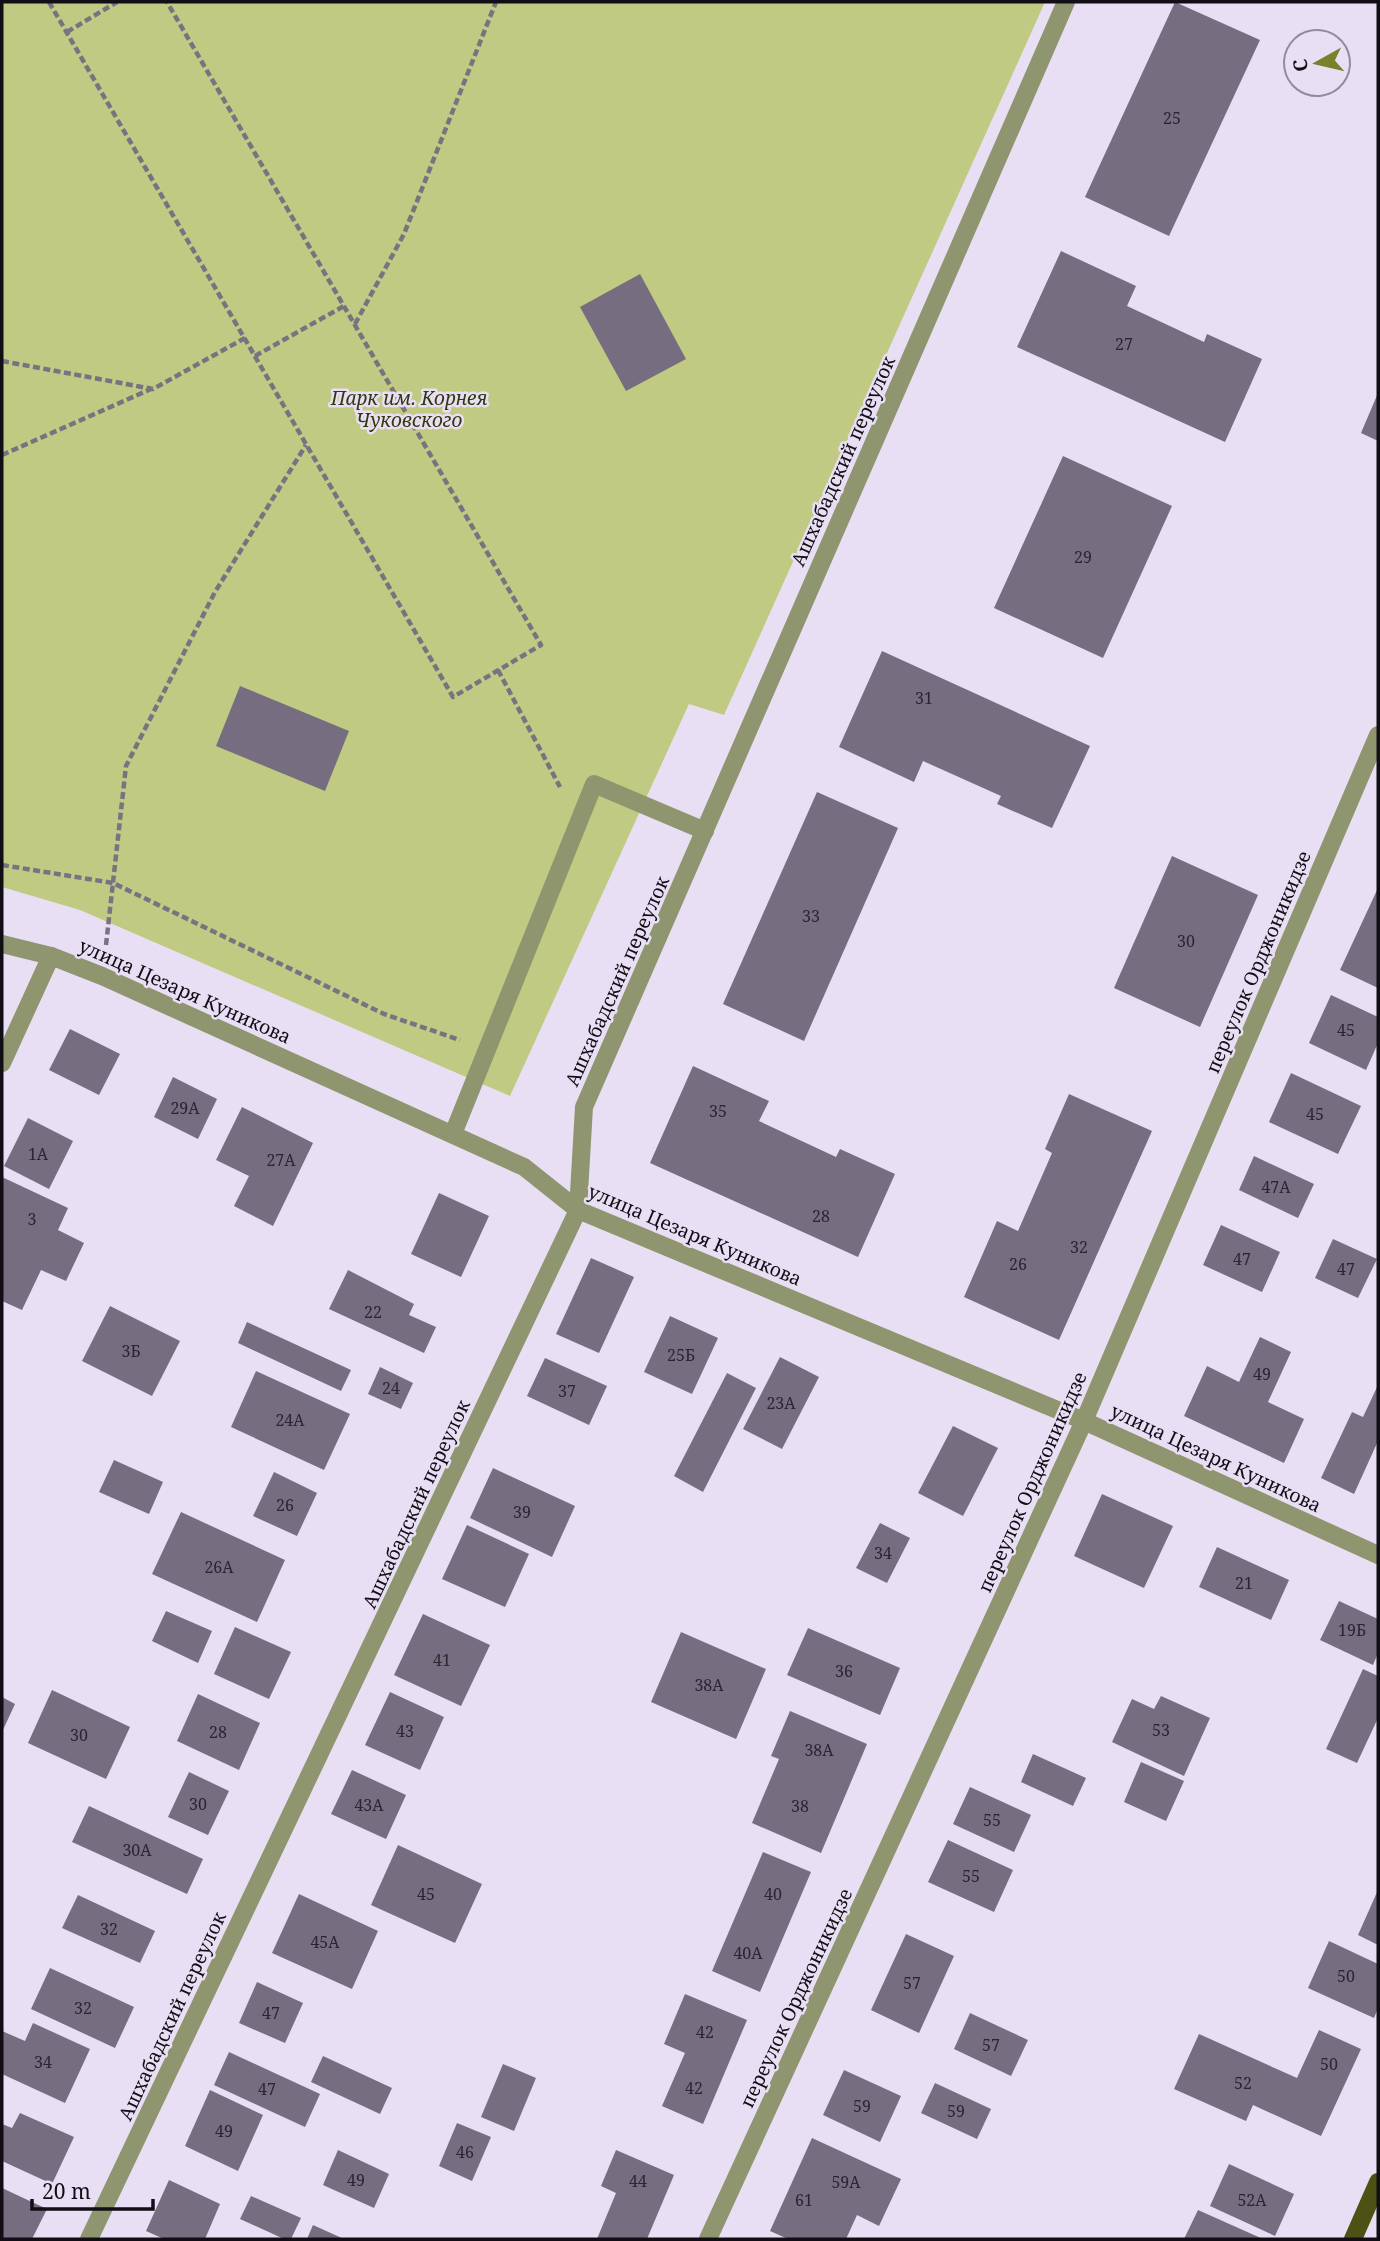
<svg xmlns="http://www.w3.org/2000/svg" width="1380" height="2241" font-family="'Noto Serif',serif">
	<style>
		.green { fill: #c0ca83 }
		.building { fill: #766d80 }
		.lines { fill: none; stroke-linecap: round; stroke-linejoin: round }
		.path { stroke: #797381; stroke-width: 4.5; stroke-dasharray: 7 3.5; stroke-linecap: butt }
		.service { stroke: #8f956e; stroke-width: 18 }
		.minor { stroke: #8f956e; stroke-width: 18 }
		.tertiary { stroke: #8f956e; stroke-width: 18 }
		.primary { stroke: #4b5213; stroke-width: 18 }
		.labels { text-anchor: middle; stroke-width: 5; stroke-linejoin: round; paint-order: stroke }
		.number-label { font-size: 16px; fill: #2a2630 }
		.park-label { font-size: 19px; font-style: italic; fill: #34380f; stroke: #e9dff4 }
		.street-label { font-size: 19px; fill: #110e15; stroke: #e9dff4 }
	</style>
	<rect width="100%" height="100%" fill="#e9dff4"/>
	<path class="green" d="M2,2H1045L724,715L689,704L510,1096L80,910L2,887Z"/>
	<g class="building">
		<path d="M1175,2L1260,40L1169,236L1085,197Z"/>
		<path d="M1061,251L1136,286L1127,306L1204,342L1207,334L1262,359L1225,442L1017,347Z"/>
		<path d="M640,274L686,359L626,391L580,307Z"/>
		<path d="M1378,393V441L1361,433Z"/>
		<path d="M1063,456L1172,506L1103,658L994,608Z"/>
		<path d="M882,651L1090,746L1052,828L997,804L1001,796L923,761L914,782L839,747Z"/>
		<path d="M240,686L349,731L325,791L216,746Z"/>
		<path d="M817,792L898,828L804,1041L723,1004Z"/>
		<path d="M1172,856L1258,895L1200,1027L1114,988Z"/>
		<path d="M1378,888V988L1340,970Z"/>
		<path d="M1331,995L1378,1017V1043L1366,1070L1309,1043Z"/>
		<path d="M70,1029L120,1054L99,1095L49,1070Z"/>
		<path d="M693,1066L769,1101L759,1121L836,1157L840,1149L895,1174L858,1257L650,1163Z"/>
		<path d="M1291,1073L1361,1106L1338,1154L1269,1122Z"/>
		<path d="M173,1077L217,1099L198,1139L154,1117Z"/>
		<path d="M1069,1094L1152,1131L1059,1340L964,1297L997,1221L1018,1231L1052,1153L1045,1149Z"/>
		<path d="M242,1107L313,1143L273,1226L234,1206L249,1176L216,1160Z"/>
		<path d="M28,1118L73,1141L49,1189L4,1166Z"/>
		<path d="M1254,1156L1314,1184L1298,1218L1239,1190Z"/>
		<path d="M2,1177L68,1208L58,1230L84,1243L66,1281L41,1270L22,1310L2,1301Z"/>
		<path d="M439,1193L489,1216L461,1277L411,1254Z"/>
		<path d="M1221,1225L1280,1252L1262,1292L1203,1265Z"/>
		<path d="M1333,1239L1377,1259L1358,1298L1315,1278Z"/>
		<path d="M591,1258L634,1277L599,1353L556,1334Z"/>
		<path d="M348,1270L414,1304L409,1315L436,1327L424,1353L329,1309Z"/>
		<path d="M110,1306L180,1341L152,1396L82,1361Z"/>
		<path d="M670,1316L718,1338L692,1394L644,1372Z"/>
		<path d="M247,1322L351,1370L341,1391L238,1343Z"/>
		<path d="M1260,1337L1291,1352L1268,1402L1304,1419L1284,1463L1184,1416L1207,1366L1239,1382Z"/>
		<path d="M780,1357L819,1377L782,1449L743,1429Z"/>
		<path d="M545,1358L607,1386L589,1425L527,1396Z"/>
		<path d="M380,1367L413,1383L401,1409L368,1394Z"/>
		<path d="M256,1371L350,1414L324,1470L231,1427Z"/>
		<path d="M727,1373L756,1388L703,1492L674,1476Z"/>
		<path d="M1378,1385V1441L1354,1494L1321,1478L1352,1412L1363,1417Z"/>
		<path d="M953,1426L998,1448L963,1516L918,1493Z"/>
		<path d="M114,1460L163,1482L149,1514L99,1492Z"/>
		<path d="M493,1468L575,1506L552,1557L470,1518Z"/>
		<path d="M274,1472L317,1493L297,1536L253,1516Z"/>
		<path d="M1102,1494L1173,1526L1144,1588L1074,1556Z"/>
		<path d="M181,1512L285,1560L257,1622L152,1574Z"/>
		<path d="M880,1523L910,1538L887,1583L856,1568Z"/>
		<path d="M467,1525L529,1554L505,1607L442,1579Z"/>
		<path d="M1217,1547L1289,1580L1271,1620L1199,1587Z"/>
		<path d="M1339,1601L1378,1619V1653L1373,1665L1320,1640Z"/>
		<path d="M166,1611L212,1631L198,1663L152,1641Z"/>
		<path d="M423,1614L490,1645L461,1706L394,1675Z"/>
		<path d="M235,1627L291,1652L269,1699L214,1674Z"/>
		<path d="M808,1628L900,1668L880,1715L787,1675Z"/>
		<path d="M681,1632L766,1669L736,1739L651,1702Z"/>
		<path d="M1363,1669L1378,1676V1718L1357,1763L1326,1749Z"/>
		<path d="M52,1690L130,1727L106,1779L28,1743Z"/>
		<path d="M390,1692L444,1717L420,1770L365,1745Z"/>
		<path d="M198,1694L260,1723L239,1770L177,1741Z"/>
		<path d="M1161,1696L1210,1718L1184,1776L1112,1742L1132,1699L1154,1709Z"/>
		<path d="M2,1697L15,1704L2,1732Z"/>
		<path d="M790,1711L867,1744L821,1853L752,1823L779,1759L771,1756Z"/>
		<path d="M1033,1754L1086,1778L1073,1806L1021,1782Z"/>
		<path d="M1141,1762L1184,1781L1166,1821L1124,1802Z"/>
		<path d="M352,1770L406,1795L386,1839L331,1814Z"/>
		<path d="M189,1772L229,1791L208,1835L168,1817Z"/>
		<path d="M970,1787L1031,1815L1014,1852L953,1824Z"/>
		<path d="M89,1806L203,1859L187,1894L72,1842Z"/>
		<path d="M948,1840L1013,1870L994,1912L928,1882Z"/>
		<path d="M398,1845L482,1884L455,1943L371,1905Z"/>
		<path d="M763,1852L811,1872L760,1992L712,1971Z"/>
		<path d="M1378,1890V1945L1358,1935Z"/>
		<path d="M299,1894L378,1931L352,1989L272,1953Z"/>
		<path d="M78,1895L155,1931L140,1963L62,1928Z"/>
		<path d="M906,1934L954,1956L919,2033L871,2010Z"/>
		<path d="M1329,1941L1378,1964V2008L1374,2018L1308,1988Z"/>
		<path d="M50,1968L134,2007L115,2048L31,2009Z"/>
		<path d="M257,1982L303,2003L285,2043L239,2023Z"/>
		<path d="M685,1994L747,2020L703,2124L662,2106L685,2053L664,2044Z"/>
		<path d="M970,2013L1028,2040L1011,2076L954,2049Z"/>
		<path d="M33,2023L90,2049L65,2103L2,2074V2031L25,2041Z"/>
		<path d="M1319,2030L1361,2049L1321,2136L1253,2105L1246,2121L1174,2089L1199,2034L1297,2078Z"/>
		<path d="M229,2052L320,2094L305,2127L214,2085Z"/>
		<path d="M323,2056L392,2088L380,2114L311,2082Z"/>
		<path d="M503,2064L536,2078L514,2131L481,2117Z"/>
		<path d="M844,2070L901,2096L880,2142L823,2115Z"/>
		<path d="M935,2083L991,2109L977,2139L921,2113Z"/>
		<path d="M210,2090L263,2115L238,2171L185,2146Z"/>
		<path d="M20,2113L74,2137L52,2184L2,2161V2124L12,2128Z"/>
		<path d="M457,2123L491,2137L472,2181L439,2166Z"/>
		<path d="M812,2138L901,2179L879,2226L857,2215L846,2239H788L770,2231Z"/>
		<path d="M338,2150L389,2174L374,2208L323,2185Z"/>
		<path d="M616,2150L674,2175L647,2239H597L616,2193L601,2186Z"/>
		<path d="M1229,2164L1294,2194L1275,2236L1210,2206Z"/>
		<path d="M169,2180L220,2204L205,2239H164L146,2231Z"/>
		<path d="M2,2188L47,2209L32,2239H2Z"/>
		<path d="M251,2196L301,2218L291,2239H284L240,2219Z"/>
		<path d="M1198,2210L1263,2239H1184Z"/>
		<path d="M313,2225L344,2239H307Z"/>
	</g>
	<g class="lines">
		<g class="path">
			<path d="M49,2L453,697L541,645L167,2"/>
			<path d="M67,32L117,2"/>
			<path d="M355,324L404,234L496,2"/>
			<path d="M255,356L344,306"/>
			<path d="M2,361L153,389L245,338"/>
			<path d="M2,455L151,389"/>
			<path d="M498,670L560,787"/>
			<path d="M2,865L113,883L384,1014L460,1040"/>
			<path d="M106,945L126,766L215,592L306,445"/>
		</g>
		<path class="service" d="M453,1134L594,784L705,831"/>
		<g class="minor">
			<path d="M2,1063L51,956"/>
			<path d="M89,2239L578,1210"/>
			<path d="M708,2239L1084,1421L1378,735"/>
		</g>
		<g class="tertiary">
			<path d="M2,944L51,956L102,976L524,1167L578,1210L1084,1421L1378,1555"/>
			<path d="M578,1210L584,1107L1066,2"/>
		</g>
		<path class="primary" d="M1353,2239L1378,2182"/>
	</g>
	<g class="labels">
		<g class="number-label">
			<text x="1172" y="124">25</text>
			<text x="1124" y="350">27</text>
			<text x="1083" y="563">29</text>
			<text x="924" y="704">31</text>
			<text x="811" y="922">33</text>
			<text x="1186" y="947">30</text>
			<text x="1346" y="1036">45</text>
			<text x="185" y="1114">29А</text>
			<text x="718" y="1117">35</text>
			<text x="1315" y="1120">45</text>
			<text x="38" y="1160">1А</text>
			<text x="281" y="1166">27А</text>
			<text x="1276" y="1193">47А</text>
			<text x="821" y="1222">28</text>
			<text x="32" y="1225">3</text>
			<text x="1079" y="1253">32</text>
			<text x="1242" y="1265">47</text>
			<text x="1018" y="1270">26</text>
			<text x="1346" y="1275">47</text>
			<text x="373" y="1318">22</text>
			<text x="131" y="1357">3Б</text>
			<text x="681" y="1361">25Б</text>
			<text x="1262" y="1380">49</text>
			<text x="391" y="1394">24</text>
			<text x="567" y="1397">37</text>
			<text x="781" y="1409">23А</text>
			<text x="290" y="1426">24А</text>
			<text x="285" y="1511">26</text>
			<text x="522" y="1518">39</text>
			<text x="883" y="1559">34</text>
			<text x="219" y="1573">26А</text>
			<text x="1244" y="1589">21</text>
			<text x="1352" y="1636">19Б</text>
			<text x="442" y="1666">41</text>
			<text x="844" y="1677">36</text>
			<text x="709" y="1691">38А</text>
			<text x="1161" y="1736">53</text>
			<text x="405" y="1737">43</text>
			<text x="218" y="1738">28</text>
			<text x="79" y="1741">30</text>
			<text x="819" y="1756">38А</text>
			<text x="198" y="1810">30</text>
			<text x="369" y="1811">43А</text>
			<text x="800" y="1812">38</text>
			<text x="992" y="1826">55</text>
			<text x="137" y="1856">30А</text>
			<text x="971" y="1882">55</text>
			<text x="426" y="1900">45</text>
			<text x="773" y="1900">40</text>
			<text x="109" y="1935">32</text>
			<text x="325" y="1948">45А</text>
			<text x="748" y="1959">40А</text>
			<text x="1346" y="1982">50</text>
			<text x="912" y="1989">57</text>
			<text x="83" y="2014">32</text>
			<text x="271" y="2019">47</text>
			<text x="705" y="2038">42</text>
			<text x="991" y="2051">57</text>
			<text x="43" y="2068">34</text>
			<text x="1329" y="2070">50</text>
			<text x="1243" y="2089">52</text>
			<text x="694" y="2094">42</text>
			<text x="267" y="2095">47</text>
			<text x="862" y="2112">59</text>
			<text x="956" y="2117">59</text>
			<text x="224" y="2137">49</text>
			<text x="465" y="2158">46</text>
			<text x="356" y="2186">49</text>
			<text x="638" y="2187">44</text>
			<text x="846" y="2188">59А</text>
			<text x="804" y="2206">61</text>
			<text x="1252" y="2206">52А</text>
		</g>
		<g class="park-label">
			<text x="409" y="405">Парк им. Корнея<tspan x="409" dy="22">Чуковского</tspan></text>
		</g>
		<g class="street-label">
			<text transform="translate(843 461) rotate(-66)" y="7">Ашхабадский переулок</text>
			<text transform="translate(1258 962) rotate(-67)" y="7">переулок Орджоникидзе</text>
			<text transform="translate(617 981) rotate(-66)" y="7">Ашхабадский переулок</text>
			<text transform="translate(185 991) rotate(24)" y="7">улица Цезаря Куникова</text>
			<text transform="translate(695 1235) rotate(23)" y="7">улица Цезаря Куникова</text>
			<text transform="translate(1216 1458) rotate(25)" y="7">улица Цезаря Куникова</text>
			<text transform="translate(1032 1482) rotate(-66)" y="7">переулок Орджоникидзе</text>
			<text transform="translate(416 1504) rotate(-65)" y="7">Ашхабадский переулок</text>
			<text transform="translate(796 1998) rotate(-65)" y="7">переулок Орджоникидзе</text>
			<text transform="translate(172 2016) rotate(-65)" y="7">Ашхабадский переулок</text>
		</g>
	</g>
	<rect width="1380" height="2241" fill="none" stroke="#110e15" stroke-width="7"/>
	<g transform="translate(1317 63) rotate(262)"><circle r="33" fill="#e9dff4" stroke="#938b9b" stroke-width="2"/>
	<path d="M0-5L12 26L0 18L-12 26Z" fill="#79812d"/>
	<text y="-10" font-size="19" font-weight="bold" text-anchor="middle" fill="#110e15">С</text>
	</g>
	<path d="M32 2199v10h121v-10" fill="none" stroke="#110e15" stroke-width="3.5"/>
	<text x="42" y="2199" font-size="21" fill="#110e15" stroke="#e9dff4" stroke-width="5" paint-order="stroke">20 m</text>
</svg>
